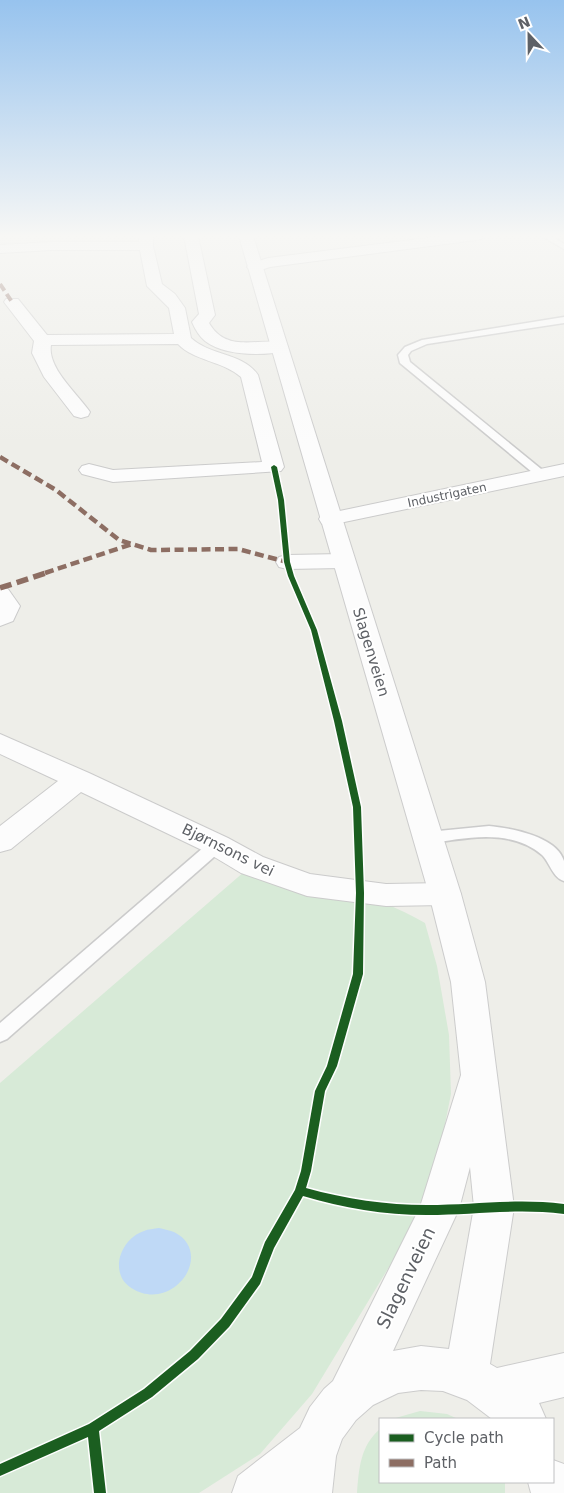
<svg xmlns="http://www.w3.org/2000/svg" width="564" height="1493" font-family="'DejaVu Sans',sans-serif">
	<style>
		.green { fill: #d7ead7 }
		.water { fill: #bfd9f6 }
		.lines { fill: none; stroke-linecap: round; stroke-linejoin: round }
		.lane-casing { stroke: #cbcbcb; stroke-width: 3 }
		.street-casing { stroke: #cbcbcb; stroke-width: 2 }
		.secondary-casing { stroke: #ccc; stroke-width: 2 }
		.lane { fill: #fcfcfc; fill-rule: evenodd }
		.street { fill: #fcfcfc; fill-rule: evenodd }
		.secondary { fill: #fcfcfc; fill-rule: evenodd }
		.quiet-far2 { stroke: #8d6e63; stroke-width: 4; stroke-dasharray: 8 4; stroke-linecap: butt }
		.quiet-far1 { stroke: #8d6e63; stroke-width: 4.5; stroke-dasharray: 9 4.5; stroke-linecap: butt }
		.quiet { stroke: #8d6e63; stroke-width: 5.5; stroke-dasharray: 12 5.5; stroke-linecap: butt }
		.cycleway-casing { stroke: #fff; stroke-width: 3 }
		.cycleway { fill: #1b5e20; fill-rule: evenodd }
		.labels { text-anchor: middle; stroke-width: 4; stroke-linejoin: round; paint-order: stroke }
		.far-street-label { font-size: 12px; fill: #5e6166; stroke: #fff }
		.street-label { font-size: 15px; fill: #5e6166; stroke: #fff }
		.near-street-label { font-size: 18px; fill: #5e6166; stroke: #fff }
	</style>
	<rect width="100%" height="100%" fill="#eeeee9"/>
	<g class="green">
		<path d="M252,865C314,881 369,891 425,923L437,966L449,1035L451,1094L438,1159L409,1234L312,1394L260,1454L199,1493H0V1083Z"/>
		<path d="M420,1411L447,1414L458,1419H392Z"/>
		<path d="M380,1429V1482H505V1493H357C359,1469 360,1446 380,1429Z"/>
	</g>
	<path class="water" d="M159,1228C163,1229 169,1230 174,1232C212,1251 180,1304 142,1293C135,1291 127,1286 123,1280C112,1262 125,1237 144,1231C148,1229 154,1229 159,1228Z"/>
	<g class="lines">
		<defs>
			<g id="lane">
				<path d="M542,236H551L564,244V249Z"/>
				<path d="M564,317V323L427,344L411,351L408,355L410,362L546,473L548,475L546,477H538L400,363L398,355L405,347L422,340Z"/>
				<path d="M489,826C510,828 557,836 564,861C564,867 564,875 564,881C553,878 550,863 542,855C510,828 465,838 428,844L422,842L420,838L422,834L428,832Z"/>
				<path d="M217,839L223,841L225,845L223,849L7,1039L0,1042V1023L211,841Z"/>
			</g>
			<g id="street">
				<path d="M139,236H153V246L162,284L175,294L185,308L191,338C210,356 242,352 258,375L284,467L281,471L113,482L82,474L79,470L82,466L89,464L113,470L262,462L241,377C223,361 194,361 178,344L51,345C47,368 78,394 90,412L88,416L81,418L74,416L44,377L32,353L34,341L4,302L6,299H18L47,335L174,334L169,308L147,286L140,250H51L0,253V245L51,242H139Z"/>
				<path d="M184,236H198L215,315L209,323C227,354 258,337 285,343L288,347L285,351C263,356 224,356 205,341C199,336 195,329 192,322L199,314Z"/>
				<path d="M443,236H483L481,239L476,240L270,267L255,272L250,270L247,267L250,264L268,258Z"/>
				<path d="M564,464V476L330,525L322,524L319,519L322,514L330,513Z"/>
				<path d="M343,554L351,556L354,561L351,566L343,568L287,569L279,567L276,562L279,557L287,555Z"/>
				<path d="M0,587L8,589L20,606L13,621L0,626Z"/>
				<path d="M0,734L89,773L228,838L263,857L310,874L386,884L445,883L456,886L461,894L456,902L445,905L386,906L307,896L241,873L206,852L81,792L11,849L0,852V826L58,781L0,754Z"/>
			</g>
			<g id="secondary">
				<path d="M239,236H253L461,894L485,982L514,1207L490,1364L497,1368L564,1353V1397L539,1403L546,1419H492L467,1400L443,1391L421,1390L398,1393L373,1405L356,1420L342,1439L336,1456L332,1493H232L238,1476L300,1428L310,1407L324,1389L333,1381L420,1207L461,1075L451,982L429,894ZM470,1167L474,1207L449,1349L421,1346L393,1351L459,1209Z"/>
				<path d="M553,1460L564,1464V1493H531L528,1482H553Z"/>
			</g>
		</defs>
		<use href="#lane" class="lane-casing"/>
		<use href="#street" class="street-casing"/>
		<use href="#secondary" class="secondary-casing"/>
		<use href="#lane" class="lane"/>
		<use href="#street" class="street"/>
		<use href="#secondary" class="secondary"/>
		<path class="quiet-far2" d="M0,284L12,302"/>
		<g class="quiet-far1">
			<path d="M0,457L56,490L119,540L151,550L238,549L287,562"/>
			<path d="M45,573L132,544"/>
		</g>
		<path class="quiet" d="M0,588L49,572"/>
		<defs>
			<path id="cycleway" d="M274,465L277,467L284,500L290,562L294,576L317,630L342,721L361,807L364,893L363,974L337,1066L325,1091L311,1171L306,1188C346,1199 386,1205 427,1205C474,1205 516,1198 564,1204V1214C516,1208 474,1215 427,1215C384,1215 343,1208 303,1196L274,1248L260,1284L229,1327L198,1359L152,1397L99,1431L106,1493H94L88,1437L0,1476V1464L89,1424L144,1389L190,1351L221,1319L252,1277L265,1242L295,1190L301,1171L315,1091L327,1066L353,974L356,893L353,807L334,721L311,630L288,576L284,562L278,500L271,467Z"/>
		</defs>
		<use href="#cycleway" class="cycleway-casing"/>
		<use href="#cycleway" class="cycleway"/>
	</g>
	<linearGradient id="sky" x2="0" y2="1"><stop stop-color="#97c3ee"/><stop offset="0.53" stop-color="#f7f7f5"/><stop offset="1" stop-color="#f7f7f5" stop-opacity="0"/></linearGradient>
	<rect width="564" height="445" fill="url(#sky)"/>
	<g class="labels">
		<g class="far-street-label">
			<text transform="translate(447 495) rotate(-12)" y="4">Industrigaten</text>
		</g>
		<g class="street-label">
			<text transform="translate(371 652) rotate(73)" y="5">Slagenveien</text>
			<text transform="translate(228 850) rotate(26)" y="5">Bjørnsons vei</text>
		</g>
		<g class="near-street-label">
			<text transform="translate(406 1278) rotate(-64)" y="6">Slagenveien</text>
		</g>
	</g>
	<rect x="379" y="1418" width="175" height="65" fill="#ffffff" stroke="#bfc0c2"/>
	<rect x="389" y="1434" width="25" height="8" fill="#1b5e20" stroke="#bfc0c2"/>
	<text x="424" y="1443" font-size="15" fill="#5e6166">Cycle path</text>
	<rect x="389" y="1459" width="25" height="8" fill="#8d6e63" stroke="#bfc0c2"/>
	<text x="424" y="1468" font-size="15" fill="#5e6166">Path</text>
	<g transform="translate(529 35) rotate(338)" stroke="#ffffff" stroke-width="4" paint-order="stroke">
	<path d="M0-4L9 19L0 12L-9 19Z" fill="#5e6166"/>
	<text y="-8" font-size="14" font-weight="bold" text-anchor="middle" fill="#5e6166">N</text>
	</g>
</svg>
